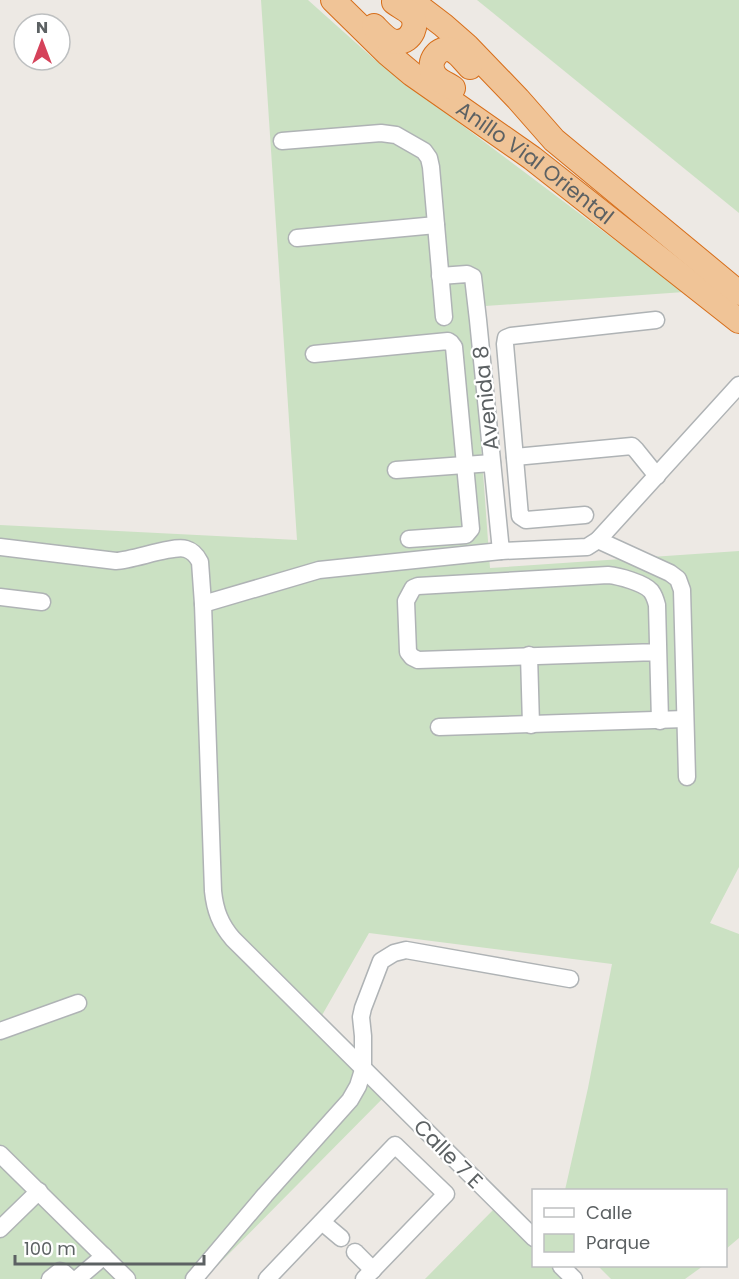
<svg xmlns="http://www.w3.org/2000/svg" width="739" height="1279" font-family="Poppins,sans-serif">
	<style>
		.green { fill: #cbe1c3 }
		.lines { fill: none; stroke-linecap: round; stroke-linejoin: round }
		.minor-casing { stroke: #afb3b5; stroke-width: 19 }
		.highway-casing { stroke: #d76e1a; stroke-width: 26 }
		.minor { stroke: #fff; stroke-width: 16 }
		.highway { stroke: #f0c497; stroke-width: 24 }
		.labels { text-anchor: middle; stroke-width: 4.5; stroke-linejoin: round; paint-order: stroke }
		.street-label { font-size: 21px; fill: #5c6163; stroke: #fff }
	</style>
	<rect width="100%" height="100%" fill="#ede9e4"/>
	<g class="green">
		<path d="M261,0H308L374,59L684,292L471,307L490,568L739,551V867L710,923L739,934V1238L726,1249V1190H565L588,1088L612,964L369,933L321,1017L393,1088L204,1279H0V525L297,540Z"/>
		<path d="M477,0H739V213Z"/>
		<path d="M494,1209L533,1248L534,1266H551L564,1279H425Z"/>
		<path d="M598,1266H703L685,1279H611Z"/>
	</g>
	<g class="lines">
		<defs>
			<g id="minor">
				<path d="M282,141L381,133L396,135L424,151L429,158L431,167L444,317"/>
				<path d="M297,238L436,225"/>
				<path d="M440,276L467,274L473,277L478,320L501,551"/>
				<path d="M314,354L448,341L451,343L454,347L471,529L466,535L409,539"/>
				<path d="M515,457L632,446L636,450L657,476"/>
				<path d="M396,470L492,463"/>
				<path d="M585,515L526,520L520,516L505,344L506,338L511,336L656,320"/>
				<path d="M598,540L670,573L678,579L682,590L687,777"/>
				<path d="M0,547L116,561C134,560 173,545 186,549C193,551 197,556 200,562L203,604L213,891C215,910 220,924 233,939L534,1238"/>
				<path d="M0,597L42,602"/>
				<path d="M203,604L319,570L501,551L587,547L598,540L739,385"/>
				<path d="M658,652L418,660L412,657L408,652L406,601L413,588L418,586L608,575C619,576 644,583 651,591C654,595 656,601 657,605L660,721"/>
				<path d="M529,655L531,725"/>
				<path d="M439,727L685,719"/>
				<path d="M0,1031L78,1003"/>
				<path d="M0,1154L127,1279"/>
				<path d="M322,1222L341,1238"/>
				<path d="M0,1229L39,1191"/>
				<path d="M355,1252L373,1270"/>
				<path d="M561,1266L574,1279"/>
				<path d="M50,1279L60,1271L63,1272L71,1279"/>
				<path d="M77,1279L104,1256"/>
				<path d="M194,1279L265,1195L350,1100L358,1086L363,1070V1036L361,1017L363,1008L381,961L394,953L406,950L570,979"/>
				<path d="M267,1279L395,1145L446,1194L364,1279"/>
			</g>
			<g id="highway">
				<path id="s1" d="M333,0L387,53L412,74L532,158L739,321"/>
				<path d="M410,0L443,25L467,46L518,99L554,140L739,293"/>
				<path d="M374,26C380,32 388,42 397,42C412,42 420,23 410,13C406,9 399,6 394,2"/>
				<path d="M453,88C447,84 437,80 434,74C426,62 439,45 452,50C459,53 465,62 470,67"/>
			</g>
		</defs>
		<use href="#minor" class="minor-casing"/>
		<use href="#highway" class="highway-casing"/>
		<use href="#minor" class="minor"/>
		<use href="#highway" class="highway"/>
	</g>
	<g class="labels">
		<g class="street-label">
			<text dy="7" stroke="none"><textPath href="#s1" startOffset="260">Anillo Vial Oriental</textPath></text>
			<text transform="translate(486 398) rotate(-96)" y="7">Avenida 8</text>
			<text transform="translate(448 1154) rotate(45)" y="7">Calle 7 E</text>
		</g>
	</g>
	<rect x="532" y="1189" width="195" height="78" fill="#ffffff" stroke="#bec0c1" stroke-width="1.5"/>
	<rect x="544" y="1208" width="30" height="9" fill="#ffffff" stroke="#bec0c1" stroke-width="1.5"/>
	<text x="586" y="1219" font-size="18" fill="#5c6163">Calle</text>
	<rect x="544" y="1234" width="30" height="18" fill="#cbe1c3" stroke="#bec0c1" stroke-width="1.5"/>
	<text x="586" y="1249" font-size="18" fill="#5c6163">Parque</text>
	<g transform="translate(42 42)"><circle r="28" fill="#ffffff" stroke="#bec0c1" stroke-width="1.5"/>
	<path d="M0-4.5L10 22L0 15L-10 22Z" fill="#d5425a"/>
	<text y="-9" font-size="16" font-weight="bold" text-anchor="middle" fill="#5c6163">N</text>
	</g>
	<path d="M15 1255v9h189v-9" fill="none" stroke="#5c6163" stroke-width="3"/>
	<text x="24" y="1255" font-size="18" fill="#5c6163" stroke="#ffffff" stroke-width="4.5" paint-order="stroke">100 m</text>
</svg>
